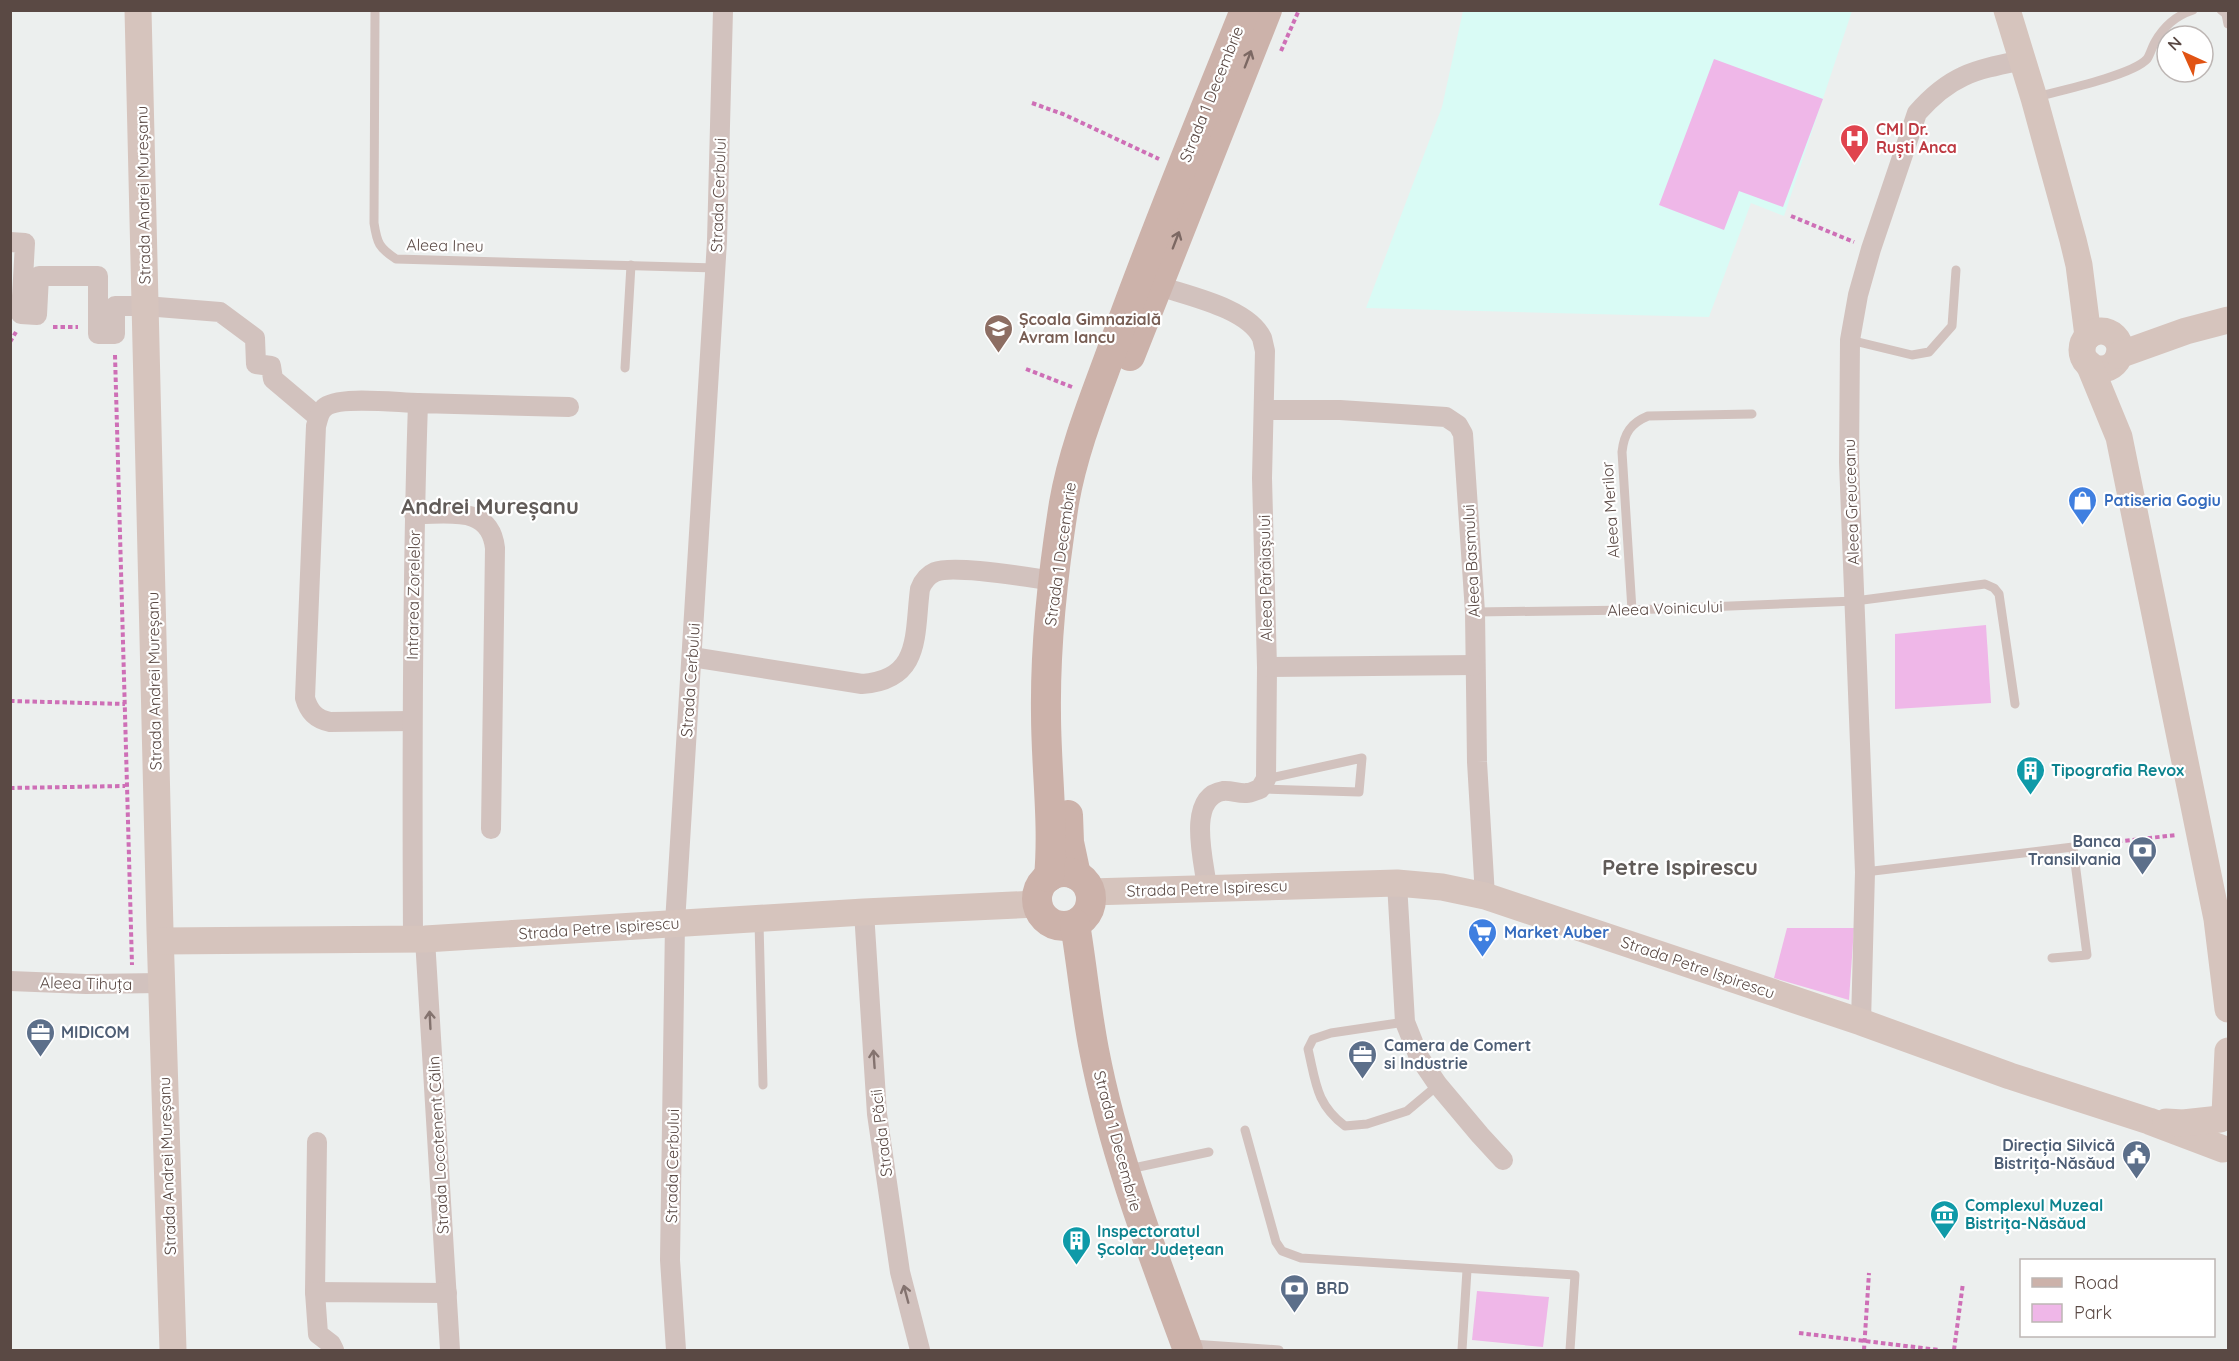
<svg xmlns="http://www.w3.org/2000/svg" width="2239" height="1361" font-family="Quicksand,sans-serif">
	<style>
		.medical { fill: #d9fbf5 }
		.green { fill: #efb7e8 }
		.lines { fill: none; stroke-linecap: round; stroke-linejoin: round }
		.path { stroke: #ce6fb6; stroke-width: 4; stroke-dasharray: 4.5 3; stroke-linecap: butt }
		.lane { stroke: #d2c2be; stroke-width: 9 }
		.street { stroke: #d2c2be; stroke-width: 20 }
		.secondary { stroke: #d6c4bd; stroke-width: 27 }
		.primary { stroke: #ccb2aa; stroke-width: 30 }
		.oneway { stroke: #7c6863 }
		.oneway2 { stroke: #84736f }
		.labels { text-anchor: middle; stroke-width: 4.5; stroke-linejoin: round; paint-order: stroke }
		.street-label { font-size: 16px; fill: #5a4944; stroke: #fff }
		.health-label { font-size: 16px; font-weight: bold; fill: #be3a42; stroke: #fff; text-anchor: start }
		.education-label { font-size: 16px; font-weight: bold; fill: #785e54; stroke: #fff; text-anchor: start }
		.shop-label { font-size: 16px; font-weight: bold; fill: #366cbe; stroke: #fff; text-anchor: start }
		.culture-label { font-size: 16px; font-weight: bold; fill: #0d838f; stroke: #fff; text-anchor: start }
		.service-label { font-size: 16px; font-weight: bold; fill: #4e5e75; stroke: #fff; text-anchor: start }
		.district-label { font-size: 22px; font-weight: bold; fill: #615b58; stroke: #fff }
	</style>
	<rect width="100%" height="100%" fill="#ecefee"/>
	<path class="medical" d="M1463,11H1852L1784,216L1751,203L1709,317L1366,308L1442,107Z"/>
	<g class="green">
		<path d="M1714,59L1823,99L1783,207L1739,191L1724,230L1659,205Z"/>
		<path d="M1986,625L1991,703L1895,709V634Z"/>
		<path d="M1787,928H1854L1849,1000L1774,978Z"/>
		<path d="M1477,1291L1549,1297L1543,1347L1472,1340Z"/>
	</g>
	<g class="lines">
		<g class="path">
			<path d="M1281,51L1299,10"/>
			<path d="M1032,103L1063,114L1159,159"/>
			<path d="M1791,216L1854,242"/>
			<path d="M53,327H78"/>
			<path d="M10,342L16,332"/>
			<path d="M115,355L132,965"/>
			<path d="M1026,369L1072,387"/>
			<path d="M10,701L125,704"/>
			<path d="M10,788L125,786"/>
			<path d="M2088,845L2176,835"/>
			<path d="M1799,1333L1939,1350"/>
			<path d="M1864,1350L1869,1273"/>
			<path d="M1954,1350L1963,1283"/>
		</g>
		<g class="lane">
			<path d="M375,10L374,223C377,243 379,248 396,259L716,268"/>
			<path d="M2221,10L2226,14L2228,24"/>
			<path d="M2036,97C2059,91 2133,75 2147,59C2150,55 2152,47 2155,42C2164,26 2175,16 2193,10"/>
			<path d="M1850,340L1912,355L1929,352L1952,326L1956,270"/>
			<path d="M625,368L631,265"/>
			<path d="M1632,610L1622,452C1624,433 1631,423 1648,416L1752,414"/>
			<path d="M1475,612L1632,610L1855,601L1985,584L1994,588L1999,594L2015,704"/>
			<path d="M1260,789L1359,792L1362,758L1266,779"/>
			<path d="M1865,872L2073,847L2087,955L2052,958"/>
			<path d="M759,922L763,1085"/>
			<path d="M1405,1022L1331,1033L1313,1039L1308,1049C1316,1083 1316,1104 1345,1126L1367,1124L1407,1111L1438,1085"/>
			<path d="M1245,1130L1276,1242L1282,1251L1301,1258L1575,1275L1570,1350"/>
			<path d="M1129,1169L1209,1152"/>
			<path d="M1192,1344L1279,1350"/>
			<path d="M1462,1350L1467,1270"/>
		</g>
		<g class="street">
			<path d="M10,242L25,243L21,314L37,315L39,276H98V334H115V306H145L220,312L255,338L256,364L271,366L273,379L318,417"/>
			<path d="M1159,286C1188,296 1248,308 1262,338C1263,342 1264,347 1265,351L1262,478L1267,667L1266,779L1260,789C1256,790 1251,793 1247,793C1239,794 1231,790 1223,791C1186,797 1204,862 1207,887"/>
			<path d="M1264,410H1340L1446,417L1458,425L1463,434L1475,612L1477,762L1485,896"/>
			<path d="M414,514C448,515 490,504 495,548L491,829"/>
			<path d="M692,657L862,684C922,680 914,634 920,589C923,581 928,575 935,572C954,564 1031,578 1055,581"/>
			<path d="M1267,667L1475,665"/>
			<path d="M412,721L330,722C316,719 309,712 305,698L316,426C318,420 319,412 324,408C337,395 399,403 418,403"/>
			<path d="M1397,883L1405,1022L1419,1057L1438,1085L1480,1135L1503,1160"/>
			<path d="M864,912L877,1114L900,1272L920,1350"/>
			<path d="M413,939C412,760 412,582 418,403L569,407"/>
			<path d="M425,939L450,1350"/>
			<path d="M10,981L86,984L162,983"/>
			<path d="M1861,1022L1865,872L1849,462L1850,340L1858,295L1871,249L1917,113C1951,74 1975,70 2023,60"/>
			<path d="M315,1292L317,1142"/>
			<path d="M334,1350L331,1344L318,1334L315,1292L447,1293"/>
			<path d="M676,1350L670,1260L675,923L717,241L723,10"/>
		</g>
		<g class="secondary">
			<path d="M138,10L160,931L173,1350"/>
			<path d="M2007,10L2034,98L2073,240L2079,265L2088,336"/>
			<circle cx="2101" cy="350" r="19"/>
			<path d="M2119,355L2186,331L2228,320"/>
			<path d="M2089,364L2119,437L2217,919L2228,1009"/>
			<path d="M1090,892L1397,883L1442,887L1485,896L1861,1022L2010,1076L2149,1121L2223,1149"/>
			<path d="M161,941L425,939L864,912L1037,904"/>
			<path d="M2225,1114L2228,1051"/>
			<path d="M2166,1122L2183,1123L2220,1119"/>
		</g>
		<g class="primary">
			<path d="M1130,356L1267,10"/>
			<path d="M1068,815L1069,842L1076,875"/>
			<circle cx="1064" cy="899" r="27"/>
			<path d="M1049,877C1054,823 1046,769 1046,714C1045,644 1053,572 1064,503C1074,446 1097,392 1116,339C1156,228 1201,120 1245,10"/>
			<path d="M1075,924C1082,966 1086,1009 1094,1050C1114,1154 1152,1252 1188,1350"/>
		</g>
	</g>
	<defs><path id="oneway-shaft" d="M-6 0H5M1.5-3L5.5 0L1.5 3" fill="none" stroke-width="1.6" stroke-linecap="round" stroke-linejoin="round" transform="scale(1.5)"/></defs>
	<g class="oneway">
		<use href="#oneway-shaft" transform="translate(1248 59) rotate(-69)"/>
		<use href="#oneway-shaft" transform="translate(1176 240) rotate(-69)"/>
	</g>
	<g class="oneway2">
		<use href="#oneway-shaft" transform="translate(430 1020) rotate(-93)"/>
		<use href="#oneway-shaft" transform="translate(874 1059) rotate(-94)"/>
		<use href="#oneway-shaft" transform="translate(906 1294) rotate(-105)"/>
	</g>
	<defs>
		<symbol id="hospital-pin" viewBox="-11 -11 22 30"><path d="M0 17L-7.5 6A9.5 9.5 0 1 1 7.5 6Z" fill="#e0444e" stroke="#fff"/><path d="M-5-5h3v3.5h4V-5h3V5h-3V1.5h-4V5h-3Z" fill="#fff"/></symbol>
		<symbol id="school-pin" viewBox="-11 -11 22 30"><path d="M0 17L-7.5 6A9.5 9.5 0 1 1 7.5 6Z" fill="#8d6e63" stroke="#fff"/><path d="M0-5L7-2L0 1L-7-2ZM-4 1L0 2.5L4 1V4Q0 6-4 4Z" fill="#fff"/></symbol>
		<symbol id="shop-pin" viewBox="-11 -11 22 30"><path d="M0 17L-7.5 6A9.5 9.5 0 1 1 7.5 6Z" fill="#3f7fe0" stroke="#fff"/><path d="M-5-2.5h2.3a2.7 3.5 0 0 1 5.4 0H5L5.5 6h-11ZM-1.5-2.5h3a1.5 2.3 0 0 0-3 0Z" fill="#fff"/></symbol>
		<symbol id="building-pin" viewBox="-11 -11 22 30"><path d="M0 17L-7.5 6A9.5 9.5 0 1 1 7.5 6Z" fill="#0f9aa8" stroke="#fff"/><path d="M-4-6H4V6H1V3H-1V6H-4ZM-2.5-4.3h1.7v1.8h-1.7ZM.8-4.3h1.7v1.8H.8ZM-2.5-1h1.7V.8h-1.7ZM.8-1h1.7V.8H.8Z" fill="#fff"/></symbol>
		<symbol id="bank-pin" viewBox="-11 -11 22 30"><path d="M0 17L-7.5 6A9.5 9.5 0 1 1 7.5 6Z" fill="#5c6f8a" stroke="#fff"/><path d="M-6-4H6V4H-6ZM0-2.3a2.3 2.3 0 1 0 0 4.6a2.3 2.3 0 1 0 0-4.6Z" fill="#fff"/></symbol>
		<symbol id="supermarket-pin" viewBox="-11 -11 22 30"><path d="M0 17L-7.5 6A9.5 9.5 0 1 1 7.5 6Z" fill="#3f7fe0" stroke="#fff"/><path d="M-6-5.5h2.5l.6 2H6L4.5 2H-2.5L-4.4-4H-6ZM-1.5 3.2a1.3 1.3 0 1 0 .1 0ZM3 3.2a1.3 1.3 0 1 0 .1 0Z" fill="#fff"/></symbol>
		<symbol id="office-pin" viewBox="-11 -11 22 30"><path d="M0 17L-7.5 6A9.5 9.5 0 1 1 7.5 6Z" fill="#5c6f8a" stroke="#fff"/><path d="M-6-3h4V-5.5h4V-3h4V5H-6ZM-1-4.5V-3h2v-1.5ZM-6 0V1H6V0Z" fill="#fff"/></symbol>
		<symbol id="civic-pin" viewBox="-11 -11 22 30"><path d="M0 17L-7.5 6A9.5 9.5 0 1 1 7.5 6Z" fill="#5c6f8a" stroke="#fff"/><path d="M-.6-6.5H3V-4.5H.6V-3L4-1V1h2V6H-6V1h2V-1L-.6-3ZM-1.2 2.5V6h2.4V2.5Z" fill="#fff"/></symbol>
		<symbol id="museum-pin" viewBox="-11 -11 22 30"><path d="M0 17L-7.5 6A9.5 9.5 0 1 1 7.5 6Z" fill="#0f9aa8" stroke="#fff"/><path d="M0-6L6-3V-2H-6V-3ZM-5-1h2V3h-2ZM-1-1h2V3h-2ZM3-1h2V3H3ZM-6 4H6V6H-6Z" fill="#fff"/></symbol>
	</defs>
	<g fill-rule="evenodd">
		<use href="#hospital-pin" x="1838" y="122" width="33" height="45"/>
		<use href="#school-pin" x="982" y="312" width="33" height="45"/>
		<use href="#shop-pin" x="2066" y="484" width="33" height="45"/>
		<use href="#building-pin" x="2014" y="754" width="33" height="45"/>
		<use href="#bank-pin" x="2126" y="834" width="33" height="45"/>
		<use href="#supermarket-pin" x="1466" y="916" width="33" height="45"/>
		<use href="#office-pin" x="24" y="1016" width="33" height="45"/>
		<use href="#office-pin" x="1346" y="1038" width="33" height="45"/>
		<use href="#civic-pin" x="2120" y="1138" width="33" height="45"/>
		<use href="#museum-pin" x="1928" y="1198" width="33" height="45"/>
		<use href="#building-pin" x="1060" y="1224" width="33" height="45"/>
		<use href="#bank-pin" x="1278" y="1272" width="33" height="45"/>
	</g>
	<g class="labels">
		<g class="street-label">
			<text transform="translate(1211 94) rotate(-68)" y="6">Strada 1 Decembrie</text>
			<text transform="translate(143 195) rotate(-91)" y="6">Strada Andrei Mureșanu</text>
			<text transform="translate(718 195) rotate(-88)" y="6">Strada Cerbului</text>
			<text transform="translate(445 245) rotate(1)" y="6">Aleea Ineu</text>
			<text transform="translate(1851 502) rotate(-92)" y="6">Aleea Greuceanu</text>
			<text transform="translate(1610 510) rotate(-94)" y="6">Aleea Merilor</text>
			<text transform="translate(1060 554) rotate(-82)" y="6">Strada 1 Decembrie</text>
			<text transform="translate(1471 561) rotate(-93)" y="6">Aleea Basmului</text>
			<text transform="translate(1265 578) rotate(-91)" y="6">Aleea Pârâiașului</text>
			<text transform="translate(413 595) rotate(-89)" y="6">Intrarea Zorelelor</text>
			<text transform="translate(1665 608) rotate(-2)" y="6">Aleea Voinicului</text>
			<text transform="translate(690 680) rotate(-86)" y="6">Strada Cerbului</text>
			<text transform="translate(154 681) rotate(-91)" y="6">Strada Andrei Mureșanu</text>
			<text transform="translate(1207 888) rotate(-2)" y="6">Strada Petre Ispirescu</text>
			<text transform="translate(599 928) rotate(-4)" y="6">Strada Petre Ispirescu</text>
			<text transform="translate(1698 967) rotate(19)" y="6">Strada Petre Ispirescu</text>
			<text transform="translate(86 983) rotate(1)" y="6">Aleea Tihuța</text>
			<text transform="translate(881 1133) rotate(-97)" y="6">Strada Păcii</text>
			<text transform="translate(1118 1141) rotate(75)" y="6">Strada 1 Decembrie</text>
			<text transform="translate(438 1145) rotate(-93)" y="6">Strada Locotenent Călin</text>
			<text transform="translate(167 1166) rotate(-92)" y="6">Strada Andrei Mureșanu</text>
			<text transform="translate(672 1166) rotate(-89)" y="6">Strada Cerbului</text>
		</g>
		<g class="health-label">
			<text x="1876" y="135">CMI Dr.<tspan x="1876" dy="18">Ruști Anca</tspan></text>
		</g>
		<g class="education-label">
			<text x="1019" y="325">Școala Gimnazială<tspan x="1019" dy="18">Avram Iancu</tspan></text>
		</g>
		<g class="shop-label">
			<text x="2104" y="506">Patiseria Gogiu</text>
			<text x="1504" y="938">Market Auber</text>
		</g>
		<g class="culture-label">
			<text x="2051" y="776">Tipografia Revox</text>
			<text x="1965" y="1211">Complexul Muzeal<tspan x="1965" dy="18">Bistrița-Năsăud</tspan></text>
			<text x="1097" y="1237">Inspectoratul<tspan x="1097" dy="18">Școlar Județean</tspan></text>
		</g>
		<g class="service-label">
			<text x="2121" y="847" text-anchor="end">Banca<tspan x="2121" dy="18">Transilvania</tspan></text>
			<text x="61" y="1038">MIDICOM</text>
			<text x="1384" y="1051">Camera de Comert<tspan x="1384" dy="18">si Industrie</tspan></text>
			<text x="2115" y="1151" text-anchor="end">Direcția Silvică<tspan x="2115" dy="18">Bistrița-Năsăud</tspan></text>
			<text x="1316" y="1294">BRD</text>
		</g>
		<g class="district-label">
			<text x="490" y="514">Andrei Mureșanu</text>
			<text x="1680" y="875">Petre Ispirescu</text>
		</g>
	</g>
	<rect width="2239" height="1361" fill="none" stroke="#5a4944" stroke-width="24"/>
	<rect x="2020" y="1259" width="195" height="78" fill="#ffffff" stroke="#bdb6b4" stroke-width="1.5"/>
	<rect x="2032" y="1278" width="30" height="9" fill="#ccb2aa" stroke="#bdb6b4" stroke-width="1.5"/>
	<text x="2074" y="1289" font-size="18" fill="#5a4944">Road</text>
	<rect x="2032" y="1304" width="30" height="18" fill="#efb7e8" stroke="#bdb6b4" stroke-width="1.5"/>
	<text x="2074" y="1319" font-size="18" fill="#5a4944">Park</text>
	<g transform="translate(2185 54) rotate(315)"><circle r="28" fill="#ffffff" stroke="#bdb6b4" stroke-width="1.5"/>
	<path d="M0-4.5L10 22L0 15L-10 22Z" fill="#e15313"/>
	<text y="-9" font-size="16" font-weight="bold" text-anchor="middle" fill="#5a4944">N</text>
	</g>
</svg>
